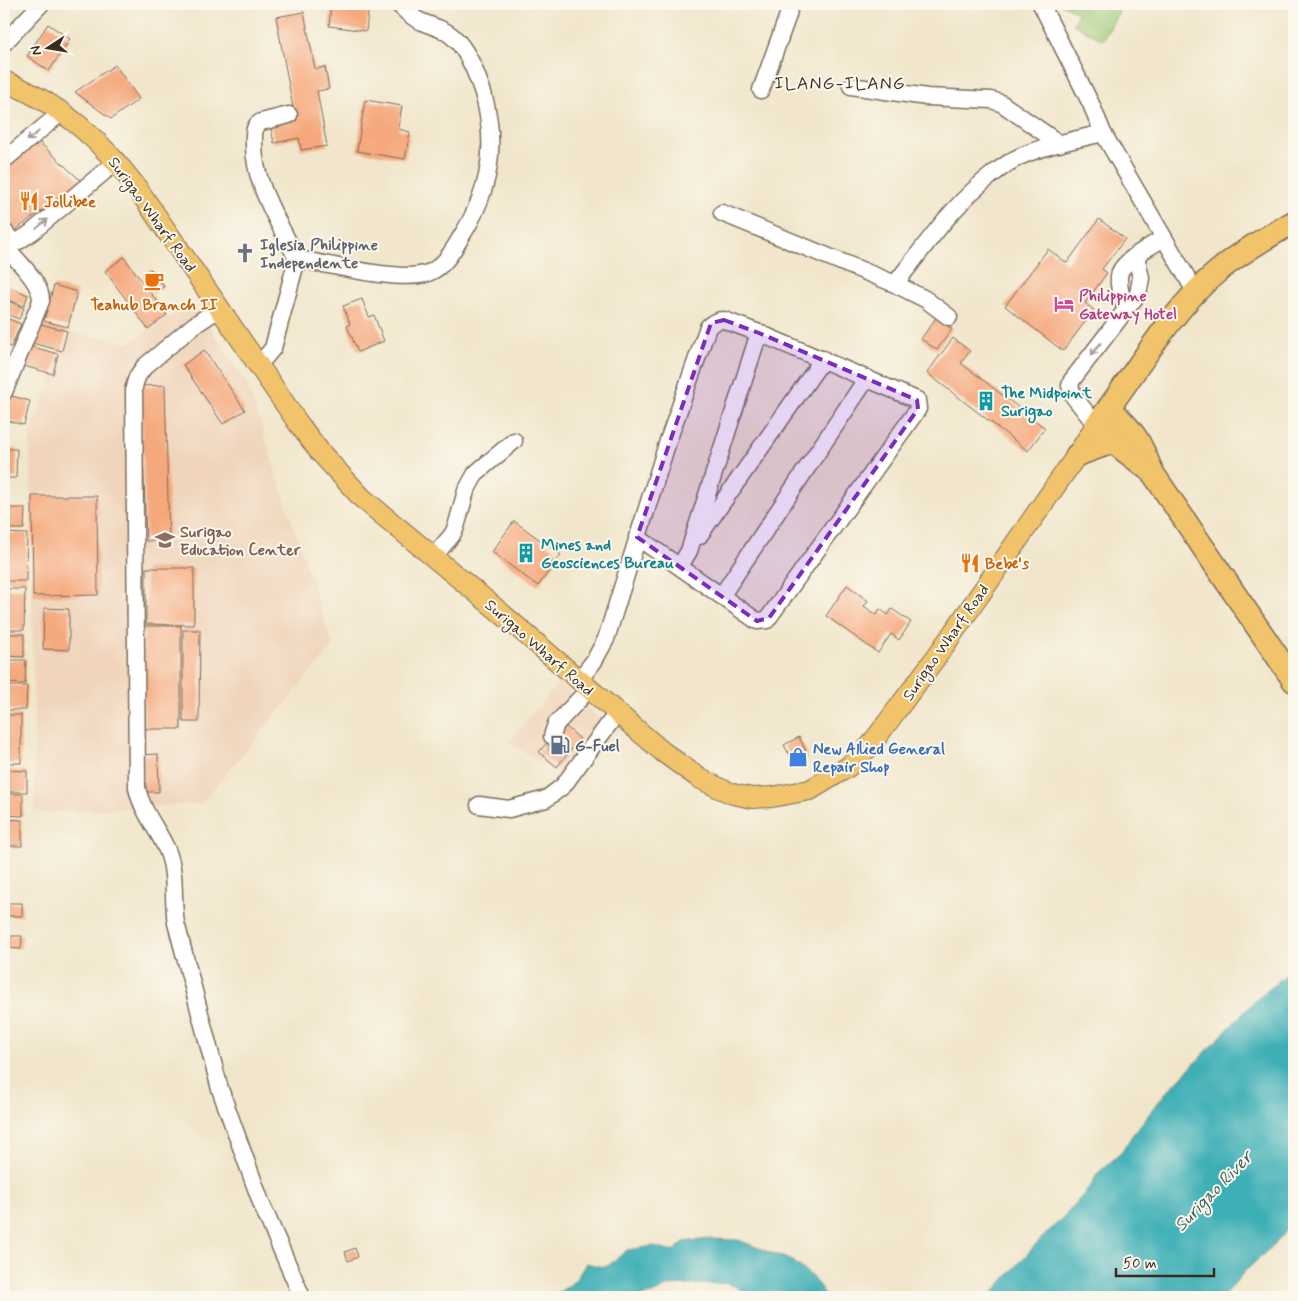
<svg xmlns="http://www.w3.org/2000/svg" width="1298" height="1301" font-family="Mynerve,sans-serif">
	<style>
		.built { fill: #f0d5bc }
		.green { fill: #9bc875; stroke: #6b794a }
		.water { fill: #3eafb6; stroke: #3c6c6a }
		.building { fill: #f5a87b }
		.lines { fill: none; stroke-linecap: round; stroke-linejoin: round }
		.minor-tunnel { stroke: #cdc0a8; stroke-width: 16; stroke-dasharray: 16 8; stroke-linecap: butt }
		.minor-casing { stroke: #7b6c5b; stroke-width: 19 }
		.major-casing { stroke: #7b6c5b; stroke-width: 22 }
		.highway-casing { stroke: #7b6c5b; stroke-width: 25 }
		.minor { stroke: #fff; stroke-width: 16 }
		.major { stroke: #f1c36a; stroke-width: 20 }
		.highway { stroke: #f1c36a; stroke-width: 22 }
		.oneway { stroke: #a79f9a }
		.marked { fill: #7b2cbf; fill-opacity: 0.2; stroke: #7b2cbf; stroke-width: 4; stroke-dasharray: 10 6; stroke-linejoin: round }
		.labels { text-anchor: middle; stroke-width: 4; stroke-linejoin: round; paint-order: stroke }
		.food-label { font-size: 16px; font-weight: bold; fill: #c56008; stroke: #fbf7ec; text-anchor: start }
		.street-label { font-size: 16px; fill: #3b2a1e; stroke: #fbf7ec }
		.worship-label { font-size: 16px; font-weight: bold; fill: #5b616d; stroke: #fbf7ec; text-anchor: start }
		.hotel-label { font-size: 16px; font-weight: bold; fill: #b23c85; stroke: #fbf7ec; text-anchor: start }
		.culture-label { font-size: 16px; font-weight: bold; fill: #0d838f; stroke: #fbf7ec; text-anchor: start }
		.education-label { font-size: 16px; font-weight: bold; fill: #785e54; stroke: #fbf7ec; text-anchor: start }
		.service-label { font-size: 16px; font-weight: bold; fill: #4e5e75; stroke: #fbf7ec; text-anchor: start }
		.shop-label { font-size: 16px; font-weight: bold; fill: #366cbe; stroke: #fbf7ec; text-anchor: start }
		.neighbourhood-label { font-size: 18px; letter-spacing: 1px; fill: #3b2a1e; stroke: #fbf7ec }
		.water-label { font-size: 18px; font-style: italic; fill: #3c5f5b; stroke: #fbf7ec }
	</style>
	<rect width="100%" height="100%" fill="#fbf7ec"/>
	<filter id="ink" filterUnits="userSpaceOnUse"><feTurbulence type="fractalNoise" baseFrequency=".02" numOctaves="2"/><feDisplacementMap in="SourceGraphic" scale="10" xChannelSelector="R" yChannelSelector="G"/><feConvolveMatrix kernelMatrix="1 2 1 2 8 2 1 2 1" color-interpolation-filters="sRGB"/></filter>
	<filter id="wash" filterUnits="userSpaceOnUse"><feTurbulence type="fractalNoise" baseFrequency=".0096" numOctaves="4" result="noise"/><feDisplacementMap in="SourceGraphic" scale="20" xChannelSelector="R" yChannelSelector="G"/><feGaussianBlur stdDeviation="1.12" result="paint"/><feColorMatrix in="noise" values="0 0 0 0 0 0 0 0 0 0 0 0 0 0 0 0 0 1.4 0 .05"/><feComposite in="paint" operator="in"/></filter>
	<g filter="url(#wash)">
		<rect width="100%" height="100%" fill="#f1e6cb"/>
		<g class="built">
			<path d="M193,302L248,386L333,646L201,804L35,813L30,435L70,332L128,343Z"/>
			<path d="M559,682L612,730L573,784L509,742Z"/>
		</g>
		<path class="green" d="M1062,4H1118L1122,6L1103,40L1073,24L1078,13Z"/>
		<g class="water">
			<path d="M1294,968V1220L1289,1225L1278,1241L1244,1272L1223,1297H989L1037,1243L1069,1211L1091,1186L1097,1174L1122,1152L1131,1137L1164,1095L1255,1001Z"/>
			<path d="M709,1239L738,1240L793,1261L810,1275L821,1288L825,1297H748L737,1287L725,1283L669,1286L652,1294L636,1297H549C570,1286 575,1284 586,1263L602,1267L608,1266L627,1250L653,1246L668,1251L675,1250L684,1242Z"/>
		</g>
		<g id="blocks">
			<g class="building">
				<path d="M331,4H369L366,31L329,26Z"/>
				<path d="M304,12L315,69L325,67L329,89L317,91L327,146L301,150L299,138L274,143L270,123L295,118L276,17Z"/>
				<path d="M48,24L70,39L49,71L27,56Z"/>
				<path d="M115,65L139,99L111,119L75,92Z"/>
				<path d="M365,100L402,106L398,129L410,132L405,159L357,151Z"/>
				<path d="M37,140L81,181L13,232L4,221V168Z"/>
				<path d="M1099,219L1125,239L1102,269L1107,273L1085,303L1094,310L1063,351L1005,306L1048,249L1067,263Z"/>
				<path d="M124,257L167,315L148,329L105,271Z"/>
				<path d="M4,259L10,260L4,282Z"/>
				<path d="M151,269L164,286L156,293L143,275Z"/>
				<path d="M54,285L77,292L68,327L44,321Z"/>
				<path d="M8,286L28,295L24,306L4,298Z"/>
				<path d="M4,299L24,308L19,319L4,313Z"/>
				<path d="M362,299L369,317L374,315L384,341L358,352L347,326L350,324L343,306Z"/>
				<path d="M4,317L21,324L11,347L4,344Z"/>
				<path d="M936,318L952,329L937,350L921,339Z"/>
				<path d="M37,323L67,331L62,351L32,343Z"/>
				<path d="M953,338L970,351L961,363L1045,428L1028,451L927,373Z"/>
				<path d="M26,345L58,354L53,374L20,365Z"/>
				<path d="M204,350L245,410L223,424L183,365Z"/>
				<path d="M165,385L169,540L146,541L141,386Z"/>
				<path d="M4,394L30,401L24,425L4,420Z"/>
				<path d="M4,449H17L16,478H4Z"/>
				<path d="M32,496H97L98,595L33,596Z"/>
				<path d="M4,508H25L24,529H4Z"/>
				<path d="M514,521L561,555L538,586L492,552Z"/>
				<path d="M4,533L27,534L26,581H4Z"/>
				<path d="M146,568H194V625L146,624Z"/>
				<path d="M847,585L868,601L864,606L876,615L880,609L888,615L892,609L911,622L899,640L891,634L878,653L826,616Z"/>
				<path d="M7,589H25L24,630H7Z"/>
				<path d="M44,608L69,609V650L43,649Z"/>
				<rect x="144" y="626" width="37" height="103"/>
				<path d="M183,630H200L199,722H183Z"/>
				<path d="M4,634H24V657L4,656Z"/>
				<path d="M4,660H26L25,684L4,683Z"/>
				<path d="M4,686H27L26,710H4Z"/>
				<rect x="4" y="715" width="17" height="48"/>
				<path d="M563,724L580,739L557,767L539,752Z"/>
				<path d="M799,737L808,755L794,763L784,745Z"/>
				<path d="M158,754L159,792H144L143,755Z"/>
				<path d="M4,770L27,771V792H4Z"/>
				<path d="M4,794H23V816L4,815Z"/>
				<path d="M4,819L22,820V846H4Z"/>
				<rect x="4" y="903" width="18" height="13"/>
				<path d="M5,936H22L21,949L5,948Z"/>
				<path d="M355,1248L358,1257L348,1261L345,1252Z"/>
			</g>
		</g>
	</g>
	<g filter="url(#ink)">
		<use href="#blocks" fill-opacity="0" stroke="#7b6c5b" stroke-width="1"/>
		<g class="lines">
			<path class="minor-tunnel" d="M552,736L556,749L565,757"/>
			<defs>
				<g id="minor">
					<path d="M1041,4L1091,104L1103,133L1196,293"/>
					<path d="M4,43L41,4"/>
					<path d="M851,86L927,97L991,100L1001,103L1060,144"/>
					<path d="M761,90L788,15L790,4"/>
					<path d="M4,160L62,112"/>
					<path d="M722,213L895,284L925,299L949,317"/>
					<path d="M4,231L11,240L19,241L32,232L117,161"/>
					<path d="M4,245C15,259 42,282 41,301L4,392"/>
					<path d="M297,259C328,264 400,283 428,273C444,267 452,252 461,237C490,191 498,146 483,93C477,75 470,56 458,42C447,29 436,28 422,22C412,18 406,11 398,4"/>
					<path d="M895,284C926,245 953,204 993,174C1001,168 1010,161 1019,157C1045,145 1075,140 1103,133"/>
					<path d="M220,308L193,326L144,367L137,377L134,387L137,788C142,812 158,829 167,850C177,873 172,899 176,923L220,1089L262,1205L302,1297"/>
					<path d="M1126,311C1123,300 1116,284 1120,272C1125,260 1152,245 1164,238"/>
					<path d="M258,366L273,348L297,259C279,222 253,184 254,142C254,134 253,126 261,122L289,115"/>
					<path d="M1096,425L1074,397L1070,386L1072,380L1138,294L1141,278L1136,256"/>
					<path d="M699,536L823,359"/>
					<path d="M434,556L452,535L456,527L466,491L476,473L514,441"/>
					<path d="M680,566L689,551L759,333"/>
					<path d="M722,595L867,378"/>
					<path d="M579,680L594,661L606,639L668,441L708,327C713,322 717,320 724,320L759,333L917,400L918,409L767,620L757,621L637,537"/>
					<path d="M552,736L556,724L589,689"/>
					<path d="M479,805L509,809L546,799L563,786L617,713"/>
				</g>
				<path id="major" d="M4,81C61,104 100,139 137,188L298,423L320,452L362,498L494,607L663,752L699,778L719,788L733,794L752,798L772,797L810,790L848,767L870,746L937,656L1077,455L1096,425"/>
				<g id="highway">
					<path d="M1109,408C1134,431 1140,440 1152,472L1294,681"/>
					<path d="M1077,455L1113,442"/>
					<path d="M1152,472L1113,442L1096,425C1134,376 1170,311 1217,272C1241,252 1267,237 1294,222"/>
				</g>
			</defs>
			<use href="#minor" class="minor-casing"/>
			<use href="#major" class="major-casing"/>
			<use href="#highway" class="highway-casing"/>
			<use href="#minor" class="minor"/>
			<use href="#major" class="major"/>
			<use href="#highway" class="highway"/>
		</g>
		<defs><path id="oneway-shaft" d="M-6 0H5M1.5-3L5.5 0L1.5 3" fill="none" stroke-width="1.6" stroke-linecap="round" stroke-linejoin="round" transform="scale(1.25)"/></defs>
		<g class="oneway">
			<use href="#oneway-shaft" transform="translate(33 136) rotate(141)"/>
			<use href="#oneway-shaft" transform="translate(42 224) rotate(-40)"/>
			<use href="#oneway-shaft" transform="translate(1096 349) rotate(128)"/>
		</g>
	</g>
	<path class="marked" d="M724,320L759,333L917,400L918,409L769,618L757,621L637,537L711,323Z"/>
	<defs>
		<symbol id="restaurant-bare" viewBox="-9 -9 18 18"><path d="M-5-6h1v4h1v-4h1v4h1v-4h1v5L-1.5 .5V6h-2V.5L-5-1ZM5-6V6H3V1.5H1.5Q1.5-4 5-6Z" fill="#e8710a" stroke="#fbf7ec" stroke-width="2.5" paint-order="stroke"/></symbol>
		<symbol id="church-bare" viewBox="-9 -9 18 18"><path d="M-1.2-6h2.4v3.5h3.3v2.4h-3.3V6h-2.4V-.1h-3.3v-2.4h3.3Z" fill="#6b7280" stroke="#fbf7ec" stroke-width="2.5" paint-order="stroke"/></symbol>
		<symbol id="cafe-bare" viewBox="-9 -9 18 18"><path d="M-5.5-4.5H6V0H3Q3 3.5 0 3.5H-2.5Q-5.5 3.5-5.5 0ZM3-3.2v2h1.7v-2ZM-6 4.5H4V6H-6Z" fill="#e8710a" stroke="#fbf7ec" stroke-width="2.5" paint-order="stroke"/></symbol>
		<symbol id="hotel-bare" viewBox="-9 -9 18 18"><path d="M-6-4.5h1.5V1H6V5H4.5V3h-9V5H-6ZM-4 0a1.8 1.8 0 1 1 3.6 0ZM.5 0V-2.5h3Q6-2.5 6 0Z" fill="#d1479c" stroke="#fbf7ec" stroke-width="2.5" paint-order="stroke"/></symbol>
		<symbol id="building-bare" viewBox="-9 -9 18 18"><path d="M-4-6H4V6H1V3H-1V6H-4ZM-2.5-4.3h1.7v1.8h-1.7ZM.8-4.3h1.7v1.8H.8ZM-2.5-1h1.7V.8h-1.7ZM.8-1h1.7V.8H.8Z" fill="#0f9aa8" stroke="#fbf7ec" stroke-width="2.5" paint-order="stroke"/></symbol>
		<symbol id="university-bare" viewBox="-9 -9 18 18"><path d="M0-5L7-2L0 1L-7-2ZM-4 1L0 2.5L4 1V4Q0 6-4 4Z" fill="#8d6e63" stroke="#fbf7ec" stroke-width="2.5" paint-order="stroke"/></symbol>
		<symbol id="fuel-bare" viewBox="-9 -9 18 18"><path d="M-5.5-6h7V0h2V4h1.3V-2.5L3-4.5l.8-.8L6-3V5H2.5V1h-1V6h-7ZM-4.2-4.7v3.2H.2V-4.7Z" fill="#5c6f8a" stroke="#fbf7ec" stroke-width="2.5" paint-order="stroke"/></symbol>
		<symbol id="shop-bare" viewBox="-9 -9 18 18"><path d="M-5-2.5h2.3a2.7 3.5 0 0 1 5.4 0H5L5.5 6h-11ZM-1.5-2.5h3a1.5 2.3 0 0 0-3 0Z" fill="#3f7fe0" stroke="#fbf7ec" stroke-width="2.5" paint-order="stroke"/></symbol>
	</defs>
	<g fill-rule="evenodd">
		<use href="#restaurant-bare" x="15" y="187" width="28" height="28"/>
		<use href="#church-bare" x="231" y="239" width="28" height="28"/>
		<use href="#cafe-bare" x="140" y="267" width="28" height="28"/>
		<use href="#hotel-bare" x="1050" y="290" width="28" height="28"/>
		<use href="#building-bare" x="972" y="387" width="28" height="28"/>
		<use href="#university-bare" x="151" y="526" width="28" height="28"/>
		<use href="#building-bare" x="512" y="539" width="28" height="28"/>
		<use href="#restaurant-bare" x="956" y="549" width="28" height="28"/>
		<use href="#fuel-bare" x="546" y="731" width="28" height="28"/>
		<use href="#shop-bare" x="784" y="743" width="28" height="28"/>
	</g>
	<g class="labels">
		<g class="food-label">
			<text x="44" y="207">Jollibee</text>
			<text x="154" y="310" text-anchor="middle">Teahub Branch II</text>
			<text x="985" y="569">Bebe's</text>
		</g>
		<g class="street-label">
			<text transform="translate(153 214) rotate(54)" y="6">Surigao Wharf Road</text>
			<text transform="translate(945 642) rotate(-55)" y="6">Surigao Wharf Road</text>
			<text transform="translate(540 647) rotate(41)" y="6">Surigao Wharf Road</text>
		</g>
		<g class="worship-label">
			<text x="260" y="250">Iglesia Philippine<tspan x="260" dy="18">Independente</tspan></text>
		</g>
		<g class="hotel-label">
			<text x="1079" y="301">Philippine<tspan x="1079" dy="18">Gateway Hotel</tspan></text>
		</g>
		<g class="culture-label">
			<text x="1001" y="398">The Midpoint<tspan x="1001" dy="18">Surigao</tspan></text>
			<text x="541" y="550">Mines and<tspan x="541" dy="18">Geosciences Bureau</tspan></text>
		</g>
		<g class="education-label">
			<text x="180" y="537">Surigao<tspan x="180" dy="18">Education Center</tspan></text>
		</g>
		<g class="service-label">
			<text x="575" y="751">G-Fuel</text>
		</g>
		<g class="shop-label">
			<text x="813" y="754">New Allied General<tspan x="813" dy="18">Repair Shop</tspan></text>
		</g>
		<g class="neighbourhood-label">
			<text x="840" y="89">ILANG-ILANG</text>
		</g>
		<g class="water-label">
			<text transform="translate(1213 1191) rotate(-46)" y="6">Surigao River</text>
		</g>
	</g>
	<rect width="1298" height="1301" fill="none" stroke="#fbf7ec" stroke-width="20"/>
	<g transform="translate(48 48) rotate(258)" stroke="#fbf7ec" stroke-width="4" paint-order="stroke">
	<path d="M0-4L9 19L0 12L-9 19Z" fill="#3b2a1e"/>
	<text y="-8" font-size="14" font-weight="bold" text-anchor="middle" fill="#3b2a1e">N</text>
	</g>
	<path d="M1116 1268v8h98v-8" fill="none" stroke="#3b2a1e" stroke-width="2.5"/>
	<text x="1123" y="1268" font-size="15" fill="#3b2a1e" stroke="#fbf7ec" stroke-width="4" paint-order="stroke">50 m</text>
</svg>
